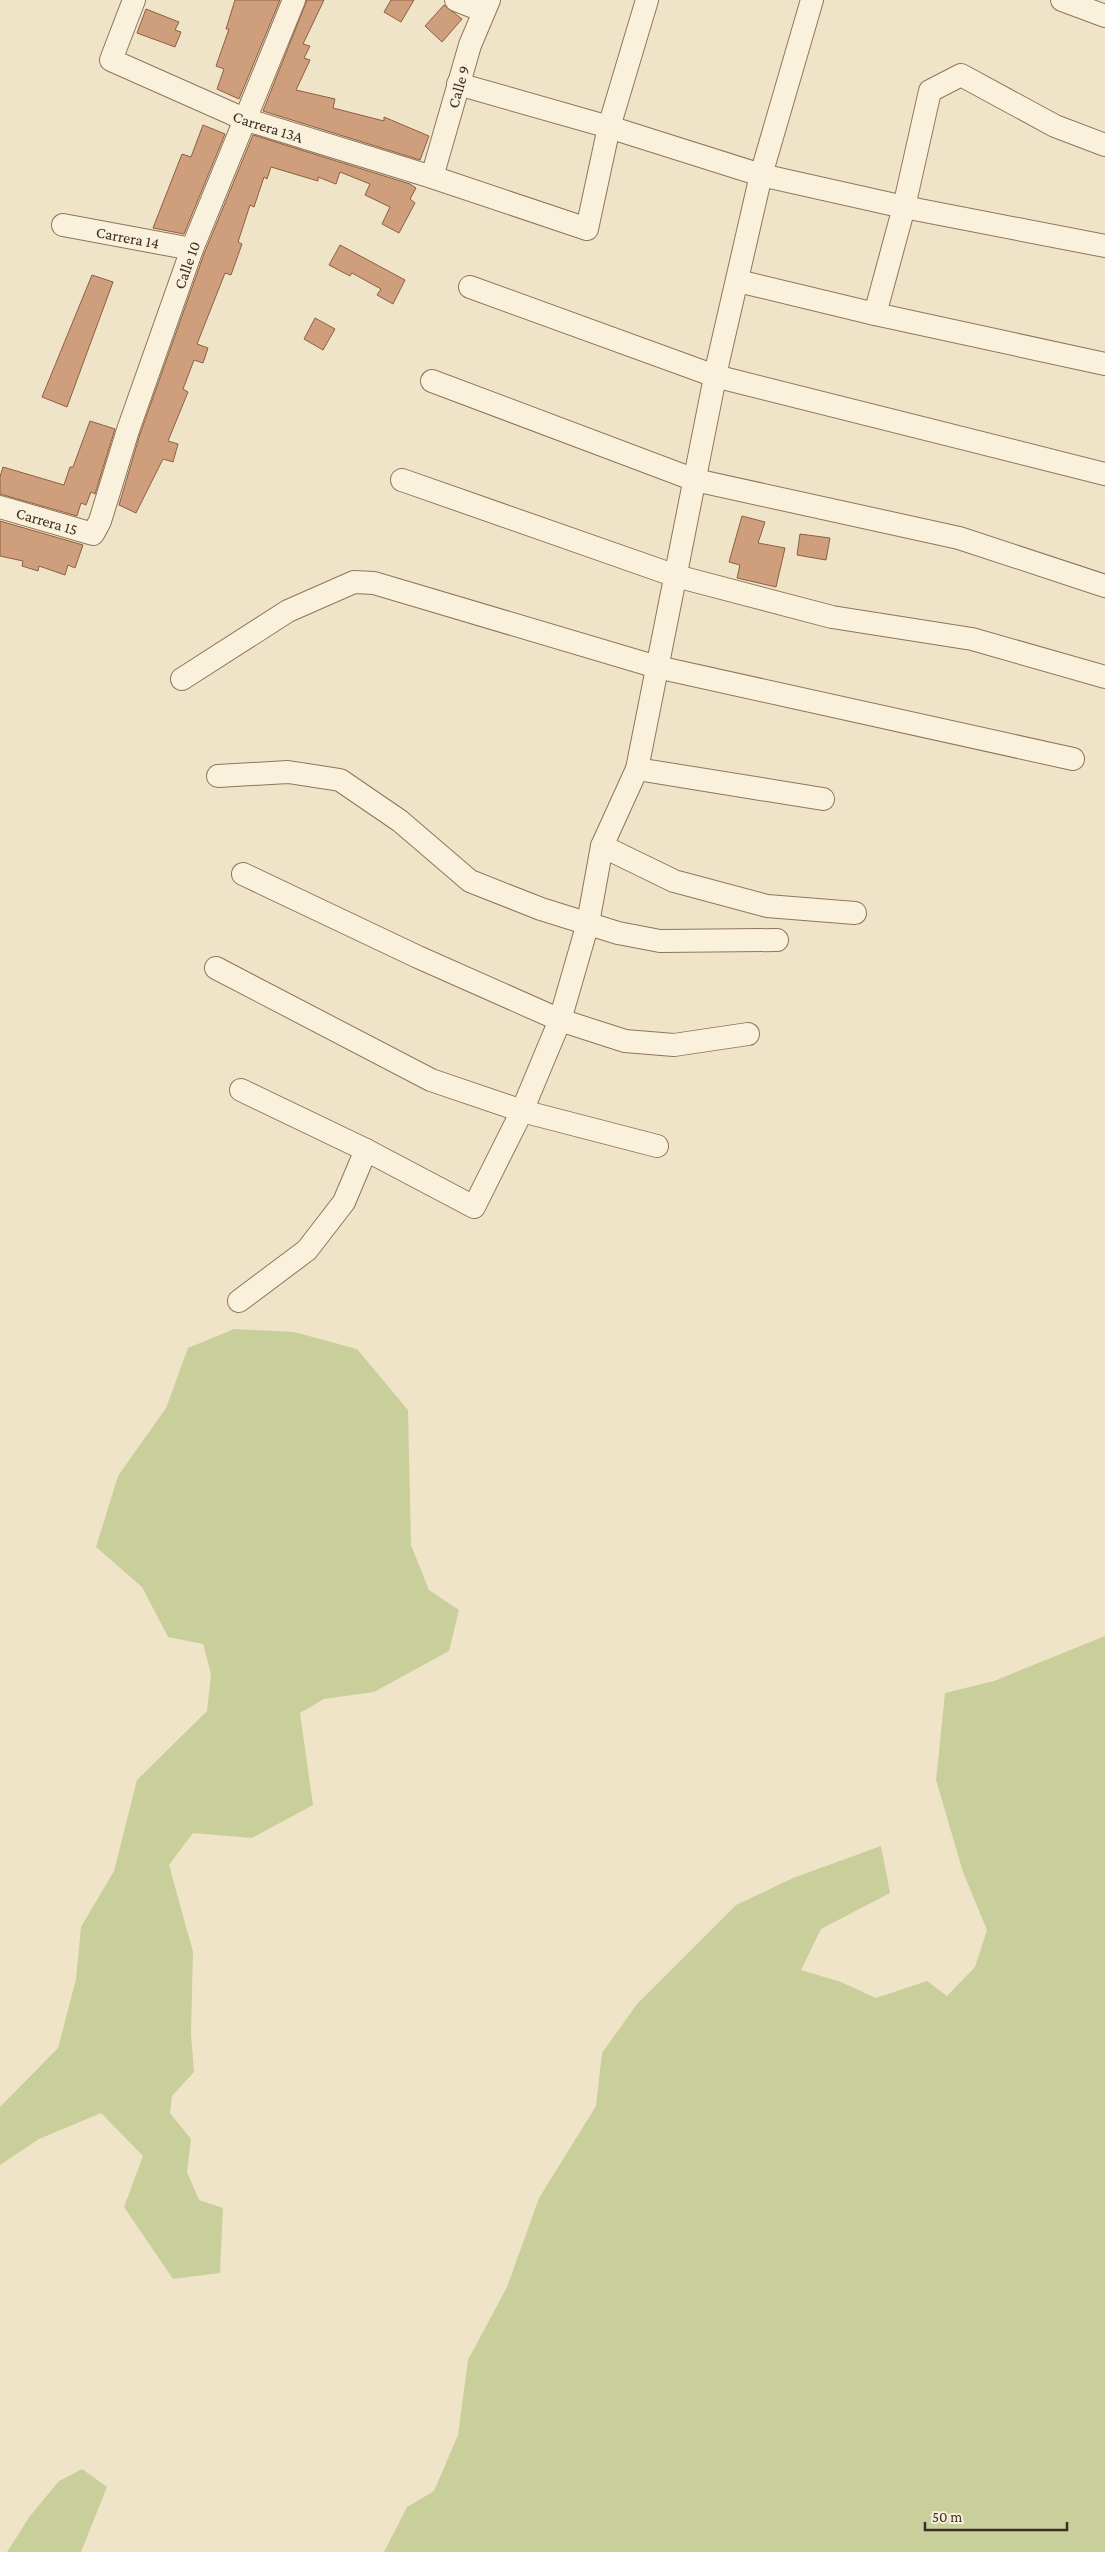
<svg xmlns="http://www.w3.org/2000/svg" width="1105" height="2552" font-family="'Crimson Pro',serif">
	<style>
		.green { fill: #c9cf9b }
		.building { fill: #cf9f7d; stroke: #8d5f41 }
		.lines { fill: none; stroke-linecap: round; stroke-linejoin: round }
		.street-casing { stroke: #8d765c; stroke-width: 24 }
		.street { stroke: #faf1dc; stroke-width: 22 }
		.labels { text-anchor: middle; stroke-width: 4.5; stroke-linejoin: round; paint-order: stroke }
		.street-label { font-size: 16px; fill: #3d2e20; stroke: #f7eed8 }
	</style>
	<rect width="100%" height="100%" fill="#f0e4c8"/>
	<g class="green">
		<path d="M234,1329L294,1332L357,1349L408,1410L411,1545L429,1590L459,1610L449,1651L374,1692L324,1699L300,1713L313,1805L252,1838L193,1833L169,1865L193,1952L191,2034L194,2072L172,2096L170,2113L191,2139L187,2172L199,2200L223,2208L220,2273L173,2279L124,2207L143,2156L101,2113L39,2139L0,2165V2107L58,2048L76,1979L81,1927L114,1871L137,1780L207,1711L211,1674L203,1644L168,1637L142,1587L96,1547L118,1476L166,1408L188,1348Z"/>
		<path d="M1105,1636V2552H384L407,2507L434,2491L458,2435L468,2360L507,2287L539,2198L596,2106L602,2053L637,2004L736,1905L793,1878L881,1846L890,1893L821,1929L801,1970L841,1982L876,1998L927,1981L947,1996L975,1967L987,1930L963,1872L936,1780L945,1693L994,1681Z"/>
		<path d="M82,2469L107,2487L81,2552H7L30,2516L59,2481Z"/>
	</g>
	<g class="building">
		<path d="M235,0H280L239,99L217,89L224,69L216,66L229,29H226Z"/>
		<path d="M307,0H324L303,44L310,46L304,58L310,60L296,90L335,99L333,108L384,121V117L429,136L420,160L263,111Z"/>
		<path d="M391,0H414L401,22L384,12Z"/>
		<path d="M444,5L462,19L442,42L425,26Z"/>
		<path d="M146,9L179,22L175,30L181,32L175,47L137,33Z"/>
		<path d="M203,125L225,134L184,234L153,228L182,154L191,157Z"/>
		<path d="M253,135L410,184L416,188L410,199L415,203L399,233L382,224L390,207L365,195L370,184L340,172L336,184L318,177V181L271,167L267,179L264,177L254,207L250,205L238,242L242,244L231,275L225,273L197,344L208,348L203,363L194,360L183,389L188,392L168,441L178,444L173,462L163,459L136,513L119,505L140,434L204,254Z"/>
		<path d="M340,245L405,280L393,304L377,295L381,289L352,273L350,276L329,265Z"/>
		<path d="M92,275L113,282L67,407L42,397Z"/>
		<path d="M315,318L335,329L323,350L304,339Z"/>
		<path d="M90,421L115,429L95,494L91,492L86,505L81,503L77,516L0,494V477L3,467L64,485L70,467H73Z"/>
		<path d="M742,516L765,522L758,543L785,548L776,587L737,578L740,565L729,562Z"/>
		<path d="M0,521L83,545L75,568L68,565L65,575L39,566L38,571L22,566L23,561L0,556Z"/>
		<path d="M800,534L830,538L826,560L797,555Z"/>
	</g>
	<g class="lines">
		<defs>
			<g id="street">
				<path id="s1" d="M134,0L111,60L244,119L432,177L587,229L609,127L647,0"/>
				<path d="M456,0L484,11"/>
				<path d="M1062,0L1105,16"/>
				<path d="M458,84L609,127L761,175L904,207L1105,246"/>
				<path id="s2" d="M432,177L470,45L489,0"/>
				<path id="s3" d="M63,225L192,249"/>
				<path d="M738,281L875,314L1105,364"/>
				<path d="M470,287L715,376L1105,474"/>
				<path d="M875,314L904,207L930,91L961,75L1055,126L1105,145"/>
				<path d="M432,381L695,480L959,538L1105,586"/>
				<path d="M402,480L676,576L832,617L972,639L1105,677"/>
				<path id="s4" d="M0,507L93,534L100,521L128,430L192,249L294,0"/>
				<path d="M182,679L288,611L354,582L374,583L657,667L1073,759"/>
				<path d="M637,769L823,799"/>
				<path d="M218,776L288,772L340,780L400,821L470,881L541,909L618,933L660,941L777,940"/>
				<path d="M602,846L674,881L767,906L855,913"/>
				<path d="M243,874L418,957L560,1020L625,1041L674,1045L748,1034"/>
				<path d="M216,968L431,1080L522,1111L657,1146"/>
				<path d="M241,1090L366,1150L474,1207L522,1111L560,1020L588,923L602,846L637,769L718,362L761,175L812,0"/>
				<path d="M239,1301L307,1250L344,1202L366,1150"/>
			</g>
		</defs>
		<use href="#street" class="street-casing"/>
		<use href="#street" class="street"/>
	</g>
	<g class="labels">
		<g class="street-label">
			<text dy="6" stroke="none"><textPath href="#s2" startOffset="94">Calle 9</textPath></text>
			<text dy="6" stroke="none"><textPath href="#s1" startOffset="235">Carrera 13A</textPath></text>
			<text dy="6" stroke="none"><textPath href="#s3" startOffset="66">Carrera 14</textPath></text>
			<text dy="6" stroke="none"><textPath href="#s4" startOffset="382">Calle 10</textPath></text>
			<text dy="6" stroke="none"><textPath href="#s4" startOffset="49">Carrera 15</textPath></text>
		</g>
	</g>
	<path d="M925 2522v8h142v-8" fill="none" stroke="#3d2e20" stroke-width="2.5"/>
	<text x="932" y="2522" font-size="15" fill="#3d2e20" stroke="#f7eed8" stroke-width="4" paint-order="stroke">50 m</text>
</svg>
